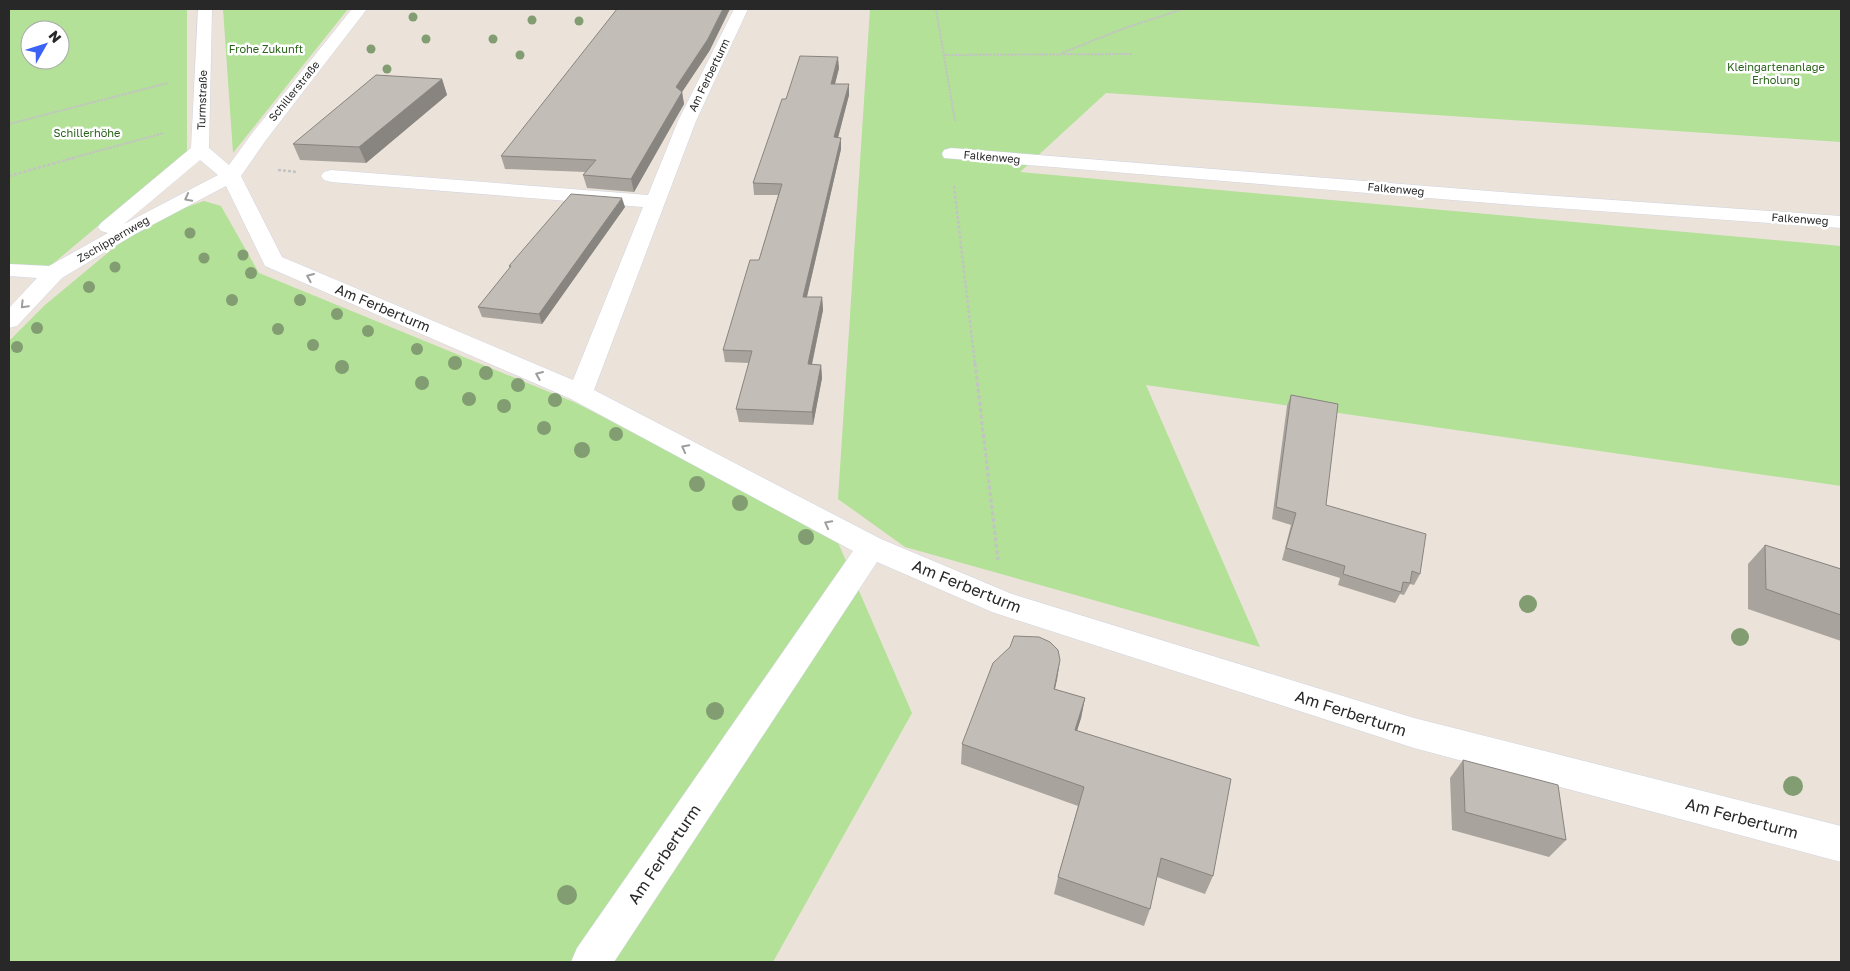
<svg xmlns="http://www.w3.org/2000/svg" width="1850" height="971" font-family="'Golos Text',sans-serif">
	<style>
		.green { fill: #b2e197; fill-rule: evenodd }
		.lines { fill: none; stroke-linecap: round; stroke-linejoin: round }
		.minor-casing { stroke: #d0d3e1; stroke-width: 1 }
		.path-far2 { stroke: #c3c3c3; stroke-width: 2; stroke-dasharray: 2.5 1; stroke-linecap: butt }
		.path-far1 { stroke: #c3c3c3; stroke-width: 2.5; stroke-dasharray: 3 2; stroke-linecap: butt }
		.path { stroke: #c3c3c3; stroke-width: 3; stroke-dasharray: 4 2.5; stroke-linecap: butt }
		.minor { fill: #fff; fill-rule: evenodd }
		.tree { fill: #819d71 }
		.wall { fill: #a8a39d }
		.shaded-wall { fill: #888480 }
		.building { fill: #c3bdb7; stroke: #888480 }
		.oneway { stroke: #9e9e9e }
		.labels { text-anchor: middle; stroke-width: 5; stroke-linejoin: round; paint-order: stroke }
		.far-park-label { font-size: 11px; fill: #2b631b; stroke: #fff }
		.far-street-label { font-size: 11px; fill: #282828; stroke: #fff }
		.street-label { font-size: 14px; fill: #282828; stroke: #fff }
		.near-street-label { font-size: 16px; fill: #282828; stroke: #fff }
	</style>
	<rect width="100%" height="100%" fill="#ebe3da"/>
	<g class="green">
		<path d="M9,9H187V151L49,267L9,264ZM30,30H60V60H30Z"/>
		<path d="M223,9H348L233,153Z"/>
		<path d="M870,9H1841V142L1106,93L1020,172L1841,246V486L1146,385L1260,647L905,547L838,499Z"/>
		<path d="M204,201L221,206L259,273L576,403L836,538L912,713L773,962H9V341L45,305L134,231L175,211Z"/>
	</g>
	<g class="lines">
		<defs>
			<g id="minor">
				<path d="M198,9H212L209,148L229,165L253,132L352,9H367L266,140L241,176L282,257L573,380L643,207L331,182L324,180L321,176L324,172L331,170L648,195L678,121L734,9H748L696,121L594,390L881,539L1012,594L1414,718L1841,826V862L1414,748L992,612L877,562L614,962H571L577,948L853,551L571,399L265,266L226,186L135,234L62,278L17,326L9,328V308L37,278L9,276V264L49,266L108,233L101,231L98,227L101,223L191,148ZM200,160L218,175L124,224Z"/>
				<path d="M951,148L1514,193L1841,216V228L1514,205L944,158L942,154L944,150Z"/>
			</g>
		</defs>
		<use href="#minor" class="minor-casing"/>
		<g class="path-far2">
			<path d="M936,9L955,121"/>
			<path d="M1062,53L1125,28L1183,9"/>
			<path d="M944,55L1132,54"/>
			<path d="M9,124L168,83"/>
			<path d="M69,159L164,133"/>
		</g>
		<g class="path-far1">
			<path d="M278,170L297,172"/>
			<path d="M9,176L73,158"/>
			<path d="M954,186L975,365"/>
		</g>
		<path class="path" d="M975,363L998,560"/>
		<use href="#minor" class="minor"/>
	</g>
	<g class="tree">
		<circle cx="413" cy="17" r="4.5"/>
		<circle cx="532" cy="20" r="4.5"/>
		<circle cx="579" cy="21" r="4.5"/>
		<circle cx="426" cy="39" r="4.5"/>
		<circle cx="493" cy="39" r="4.5"/>
		<circle cx="371" cy="49" r="4.5"/>
		<circle cx="520" cy="55" r="4.5"/>
		<circle cx="387" cy="69" r="4.5"/>
		<circle cx="190" cy="233" r="5.5"/>
		<circle cx="243" cy="255" r="5.5"/>
		<circle cx="204" cy="258" r="5.5"/>
		<circle cx="115" cy="267" r="5.5"/>
		<circle cx="251" cy="273" r="6"/>
		<circle cx="89" cy="287" r="6"/>
		<circle cx="232" cy="300" r="6"/>
		<circle cx="300" cy="300" r="6"/>
		<circle cx="337" cy="314" r="6"/>
		<circle cx="37" cy="328" r="6"/>
		<circle cx="278" cy="329" r="6"/>
		<circle cx="368" cy="331" r="6"/>
		<circle cx="313" cy="345" r="6"/>
		<circle cx="17" cy="347" r="6"/>
		<circle cx="417" cy="349" r="6"/>
		<circle cx="455" cy="363" r="7"/>
		<circle cx="342" cy="367" r="7"/>
		<circle cx="486" cy="373" r="7"/>
		<circle cx="422" cy="383" r="7"/>
		<circle cx="518" cy="385" r="7"/>
		<circle cx="469" cy="399" r="7"/>
		<circle cx="555" cy="400" r="7"/>
		<circle cx="504" cy="406" r="7"/>
		<circle cx="544" cy="428" r="7"/>
		<circle cx="616" cy="434" r="7"/>
		<circle cx="582" cy="450" r="8"/>
		<circle cx="697" cy="484" r="8"/>
		<circle cx="740" cy="503" r="8"/>
		<circle cx="806" cy="537" r="8"/>
		<circle cx="1528" cy="604" r="9"/>
		<circle cx="1740" cy="637" r="9"/>
		<circle cx="715" cy="711" r="9"/>
		<circle cx="1793" cy="786" r="10"/>
		<circle cx="567" cy="895" r="10"/>
	</g>
	<g class="wall">
		<path d="M710,50L682,92L684,104L634,192L587,188L583,175L586,172L505,169L501,156Z"/>
		<path d="M839,68L835,84L849,95L838,138L841,149L807,297H822L823,310L812,365H821L822,378L813,425L739,422L736,409L749,363L725,362L723,350L759,260L778,195H754L753,183L786,99Z"/>
		<path d="M442,79L447,95L366,163L300,160L293,144Z"/>
		<path d="M625,207L542,324L482,317L478,307L510,269L509,266Z"/>
		<path d="M1291,395L1326,505L1420,574L1414,585L1410,584L1404,595L1400,594L1395,603L1338,585L1340,578L1282,560L1291,525L1272,519L1287,406Z"/>
		<path d="M1765,545L1841,569V641L1748,609V564Z"/>
		<path d="M1010,647L1060,660L1055,689L1085,698L1081,718L1077,730L1213,876L1205,894L1157,877L1150,909L1144,926L1054,894L1058,877L1078,806L961,764L962,744Z"/>
		<path d="M1463,760L1566,840L1549,857L1452,830L1450,778Z"/>
	</g>
	<g class="shaded-wall">
		<path d="M723,9H730L710,50L682,92L684,104L634,192L631,179L676,87Z"/>
		<path d="M838,57L839,68L832,95L831,84Z"/>
		<path d="M442,79L447,95L366,163L359,147Z"/>
		<path d="M849,84V95L835,149L834,137Z"/>
		<path d="M841,138V149L804,309L803,297Z"/>
		<path d="M622,198L625,207L542,324L539,314Z"/>
		<path d="M822,297L823,310L809,377L808,364Z"/>
		<path d="M821,365L822,378L813,425L812,412Z"/>
		<path d="M1060,660L1057,680L1050,709L1054,689Z"/>
		<path d="M1085,698L1081,718L1071,750L1075,730Z"/>
	</g>
	<g class="building">
		<path d="M617,9H723L708,39L676,87L682,92L631,179L583,175L596,160L501,156Z"/>
		<path d="M800,56L838,57L831,84H849L834,137L841,138L803,297H822L808,364L821,365L812,412L736,409L752,351L723,350L750,260H759L782,184L753,183L782,99H786Z"/>
		<path d="M376,75L442,79L359,147L293,144Z"/>
		<path d="M571,194L622,198L539,314L478,307L511,266H509Z"/>
		<path d="M1291,395L1338,404L1326,505L1426,534L1420,574L1412,571L1410,583L1403,582L1401,592L1343,574L1345,566L1286,548L1296,513L1276,507Z"/>
		<path d="M1765,545L1841,569V615L1766,589Z"/>
		<path d="M1014,636L1039,637L1050,642L1058,650L1060,660L1054,689L1085,698L1075,730L1231,779L1213,876L1161,858L1150,909L1058,877L1084,787L962,744L993,663L1010,647Z"/>
		<path d="M1463,760L1558,785L1566,840L1465,812Z"/>
	</g>
	<defs><path id="oneway-chevron" d="M-2-3.5L2.5 0L-2 3.5" fill="none" stroke-width="1.6" stroke-linecap="round" stroke-linejoin="round" transform="scale(1.25)"/></defs>
	<g class="oneway">
		<use href="#oneway-chevron" transform="translate(188 198) rotate(152)"/>
		<use href="#oneway-chevron" transform="translate(310 277) rotate(-157)"/>
		<use href="#oneway-chevron" transform="translate(24 305) rotate(134)"/>
		<use href="#oneway-chevron" transform="translate(539 375) rotate(-157)"/>
		<use href="#oneway-chevron" transform="translate(685 448) rotate(-152)"/>
		<use href="#oneway-chevron" transform="translate(828 524) rotate(-152)"/>
	</g>
	<g class="labels">
		<g class="far-park-label">
			<text x="266" y="53">Frohe Zukunft</text>
			<text x="1776" y="71">Kleingartenanlage<tspan x="1776" dy="13">Erholung</tspan></text>
			<text x="87" y="137">Schillerhöhe</text>
		</g>
		<g class="far-street-label">
			<text transform="translate(709 75) rotate(-64)" y="4">Am Ferberturm</text>
			<text transform="translate(294 91) rotate(-51)" y="4">Schillerstraße</text>
			<text transform="translate(202 100) rotate(-88)" y="4">Turmstraße</text>
			<text transform="translate(992 157) rotate(5)" y="4">Falkenweg</text>
			<text transform="translate(1396 189) rotate(5)" y="4">Falkenweg</text>
			<text transform="translate(1800 219) rotate(4)" y="4">Falkenweg</text>
			<text transform="translate(113 239) rotate(-30)" y="4">Zschippernweg</text>
		</g>
		<g class="street-label">
			<text transform="translate(383 308) rotate(23)" y="5">Am Ferberturm</text>
		</g>
		<g class="near-street-label">
			<text transform="translate(967 586) rotate(22)" y="6">Am Ferberturm</text>
			<text transform="translate(1351 713) rotate(18)" y="6">Am Ferberturm</text>
			<text transform="translate(1742 818) rotate(15)" y="6">Am Ferberturm</text>
			<text transform="translate(664 854) rotate(-56)" y="6">Am Ferberturm</text>
		</g>
	</g>
	<rect width="1850" height="971" fill="none" stroke="#282828" stroke-width="20"/>
	<g transform="translate(45 45) rotate(51)"><circle r="24" fill="#ffffff" stroke="#a9a9a9"/>
	<path d="M0-4L9 19L0 12L-9 19Z" fill="#3c62f6"/>
	<text y="-8" font-size="14" font-weight="bold" text-anchor="middle" fill="#282828">N</text>
	</g>
</svg>
